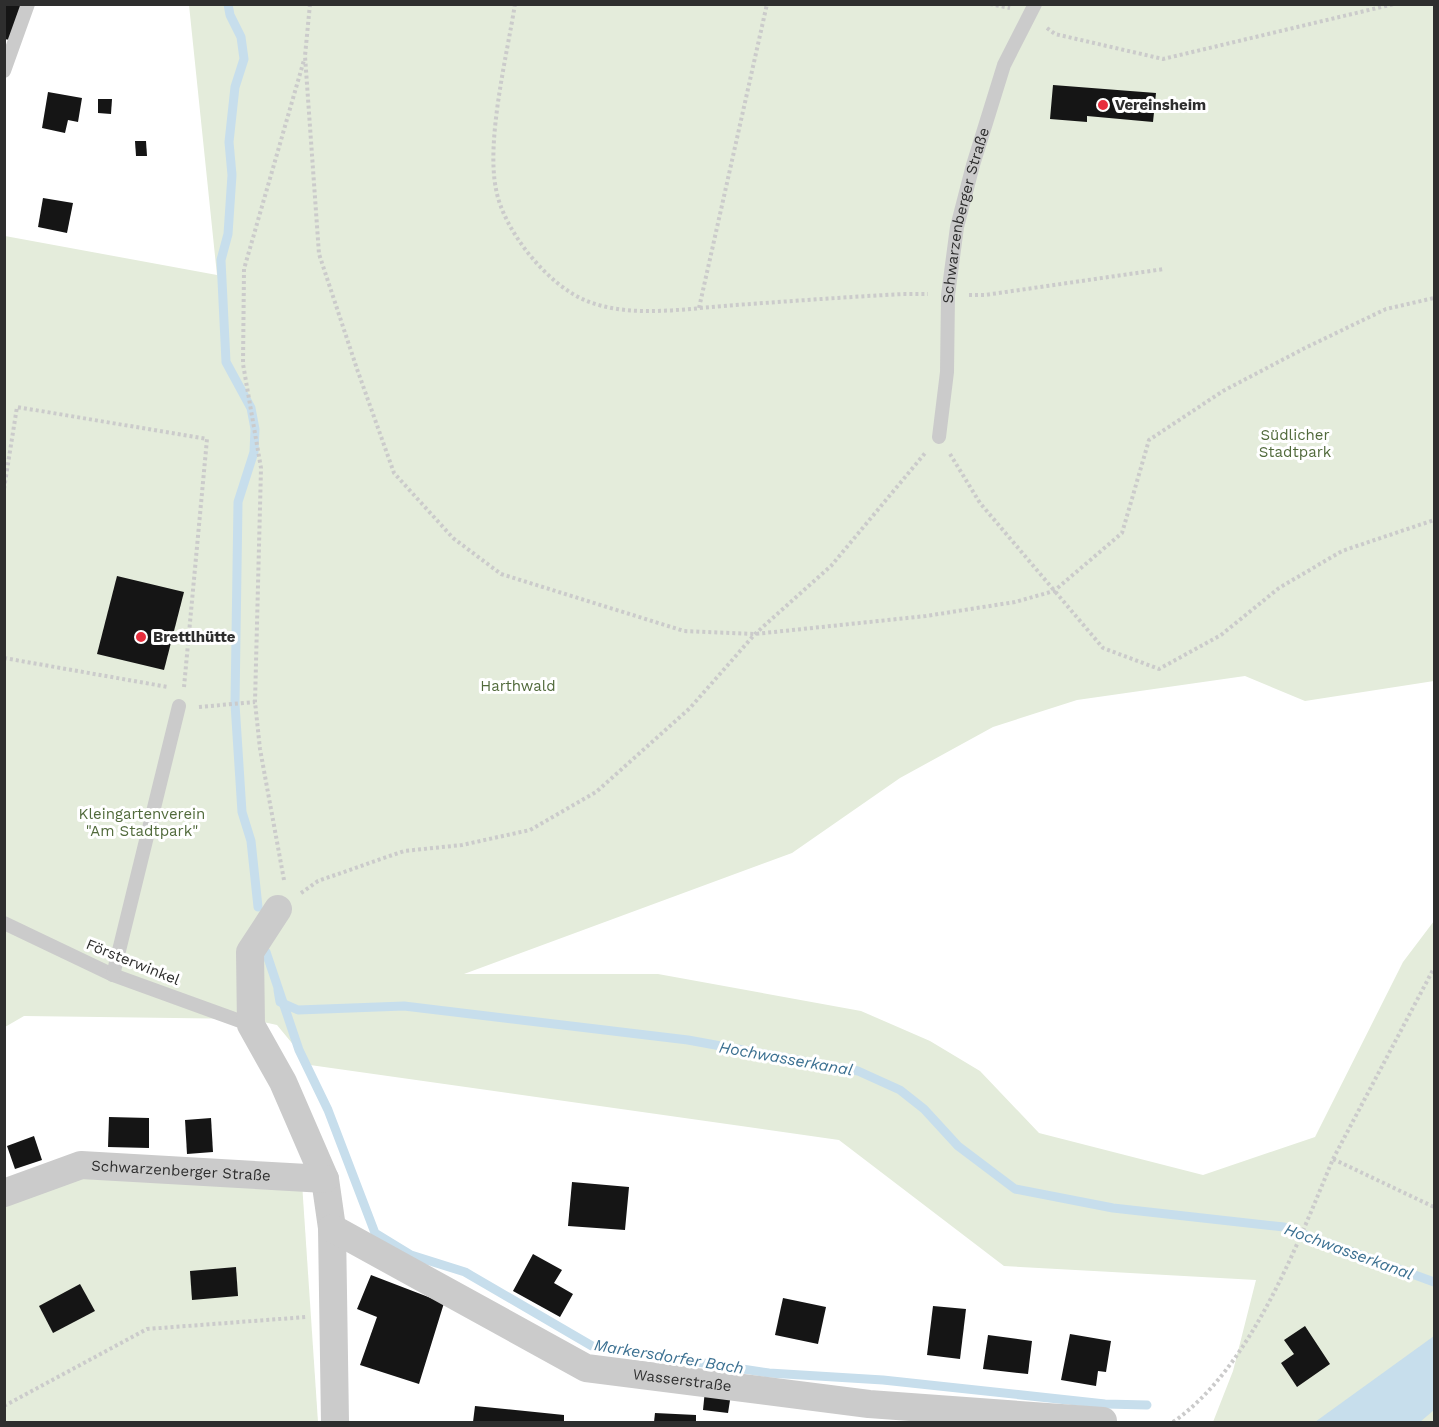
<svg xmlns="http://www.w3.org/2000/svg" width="1439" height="1427" font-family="'Work Sans',sans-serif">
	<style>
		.green { fill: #e4ecdb }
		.water { fill: #c7deec }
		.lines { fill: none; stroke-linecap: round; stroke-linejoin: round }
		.stream { stroke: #c7deec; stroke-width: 9 }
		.building { fill: #151515 }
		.path { stroke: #cbcbcb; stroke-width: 4; stroke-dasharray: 3 3; stroke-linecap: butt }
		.service { stroke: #cbcbcb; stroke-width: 14 }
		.minor { stroke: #cbcbcb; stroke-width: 28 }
		.poi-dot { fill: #e72e3d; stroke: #fff; stroke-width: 2 }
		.labels { text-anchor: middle; stroke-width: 6; stroke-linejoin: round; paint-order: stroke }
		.poi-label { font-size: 15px; font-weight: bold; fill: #2e2e2e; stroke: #fff; text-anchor: start }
		.street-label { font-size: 15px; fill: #2e2e2e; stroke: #fff }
		.park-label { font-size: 15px; fill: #516a3b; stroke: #fff }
		.water-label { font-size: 16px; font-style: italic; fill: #3b7091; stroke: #fff }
	</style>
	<rect width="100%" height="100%" fill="#fff"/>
	<g class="green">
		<path d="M189,5H1434V681L1305,701L1245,676L1077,700L993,727L900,778L792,853L464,974H658L861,1011L930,1041L980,1071L1039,1133L1203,1175L1315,1137L1403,962L1434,921V1422H1213L1233,1371L1256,1280L1004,1266L839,1140L310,1065L277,1025L250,1019L24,1016L5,1027V236L217,275Z"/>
		<path d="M83,1174L302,1183L318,1422H5V1207Z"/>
	</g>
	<path class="water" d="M1434,1336V1410L1420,1422H1315Z"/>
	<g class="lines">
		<g class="stream">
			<path d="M228,4L230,15L241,37L244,59L235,87L229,142L232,175L228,234L221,260L226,362L251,408L255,429L254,452L238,502L235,704L242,812L251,841L258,907"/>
			<path d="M266,952L299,1050L328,1110L375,1233L411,1255L465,1272L592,1346L769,1373L883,1380L1105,1404L1147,1405"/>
			<path d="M278,990L280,1002L298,1010L404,1006L688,1040L858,1071L900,1090L924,1109L958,1146L1015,1189L1113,1208L1284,1227L1434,1282"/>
		</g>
	</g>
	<g class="building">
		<path d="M4,4H22L10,40L4,39Z"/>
		<path d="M1053,85L1156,93L1153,122L1087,116V122L1050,119Z"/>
		<path d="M48,92L82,98L78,122L68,120L65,133L42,128Z"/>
		<path d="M98,99H112L111,114L98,113Z"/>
		<path d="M135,141H146L147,156H136Z"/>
		<path d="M43,198L73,203L67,233L38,227Z"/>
		<path d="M117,576L184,592L164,670L97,654Z"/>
		<path d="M109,1117L149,1118V1148L108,1147Z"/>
		<path d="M211,1118L213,1152L187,1154L185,1120Z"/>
		<path d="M34,1136L42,1160L15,1169L7,1146Z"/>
		<path d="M572,1182L629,1187L625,1230L568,1226Z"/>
		<path d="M533,1254L562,1270L554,1283L573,1294L560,1317L513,1291Z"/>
		<path d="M236,1267L238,1296L192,1300L190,1271Z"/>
		<path d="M371,1275L444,1303L419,1384L360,1365L377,1317L357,1309Z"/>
		<path d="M80,1284L95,1311L53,1333L39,1306Z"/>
		<path d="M783,1298L826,1307L818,1344L775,1335Z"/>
		<path d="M933,1306L966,1309L960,1359L927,1355Z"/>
		<path d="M1305,1326L1330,1364L1297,1387L1281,1363L1294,1354L1284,1340Z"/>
		<path d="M1070,1334L1111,1341L1106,1372L1098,1371L1096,1386L1061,1380Z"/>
		<path d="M988,1335L1032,1341L1028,1374L983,1369Z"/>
		<path d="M705,1390L731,1394L728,1413L703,1410Z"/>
		<path d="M475,1406L564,1415V1422H473Z"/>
		<path d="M655,1413L696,1415V1422H654Z"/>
	</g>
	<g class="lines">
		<g class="path">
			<path d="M310,4L305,56L319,254L357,369L394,473L453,538L501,574L684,631L755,634L926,616L1015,602L1054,591L1122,533L1149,440L1223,391L1305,348L1386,309L1434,298"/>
			<path d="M515,4C507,55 486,140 496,189C503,230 548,286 587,301C632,319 689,308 736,305C792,301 847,297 903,294H928"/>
			<path d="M990,4L1010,8"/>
			<path d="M1047,28L1055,34L1163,59L1394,4"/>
			<path d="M969,295H985L1164,269"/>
			<path d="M699,308L767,4"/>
			<path d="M950,454L980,503L1103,648L1159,669L1221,635L1279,588L1342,551L1434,520"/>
			<path d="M4,489L17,407L207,439L184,687"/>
			<path d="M4,658L168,687"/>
			<path d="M199,707L255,702"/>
			<path d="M284,880L260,749L255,702L261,468L243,364L244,269L304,60"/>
			<path d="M301,893L318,881L404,851L462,845L530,830L596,792L690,708L755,634L831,566L926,452"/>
			<path d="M1333,1159L1434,968"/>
			<path d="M4,1406L147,1329L306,1317"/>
			<path d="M1173,1422C1251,1368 1297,1245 1333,1159L1434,1207"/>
		</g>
		<g class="service">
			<path d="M4,71L28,4"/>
			<path id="s1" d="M939,437L947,372L948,295L957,227L973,165L1004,65L1035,4"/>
			<path d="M4,923L113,975L251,1025"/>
			<path d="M113,975L179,706"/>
		</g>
		<g class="minor">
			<path d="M278,909L250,952L251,1025L283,1082L325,1179L332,1228L335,1422"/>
			<path id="s2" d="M4,1193L81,1165L325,1179"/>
			<path id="s3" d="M332,1228L586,1368L869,1404L1103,1421"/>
		</g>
	</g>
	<g class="poi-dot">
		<circle cx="1103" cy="105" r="6"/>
		<circle cx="141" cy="637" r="6"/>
	</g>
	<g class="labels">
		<g class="poi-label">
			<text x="1115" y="110">Vereinsheim</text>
			<text x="153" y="642">Brettlhütte</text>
		</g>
		<g class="street-label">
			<text dy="5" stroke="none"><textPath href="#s1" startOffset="224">Schwarzenberger Straße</textPath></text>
			<text transform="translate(133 962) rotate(22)" y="5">Försterwinkel</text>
			<text dy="5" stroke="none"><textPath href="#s2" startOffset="182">Schwarzenberger Straße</textPath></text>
			<text dy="5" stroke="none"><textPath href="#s3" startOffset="387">Wasserstraße</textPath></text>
		</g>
		<g class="park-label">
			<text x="1295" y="440">Südlicher<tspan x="1295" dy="17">Stadtpark</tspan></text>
			<text x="518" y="691">Harthwald</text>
			<text x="142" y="819">Kleingartenverein<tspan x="142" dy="17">"Am Stadtpark"</tspan></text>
		</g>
		<g class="water-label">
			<text transform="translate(786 1058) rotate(10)" y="6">Hochwasserkanal</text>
			<text transform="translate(1349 1251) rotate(20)" y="6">Hochwasserkanal</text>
			<text transform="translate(669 1356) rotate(9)" y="6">Markersdorfer Bach</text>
		</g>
	</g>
	<rect width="1439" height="1427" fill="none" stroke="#2e2e2e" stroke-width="12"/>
</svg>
